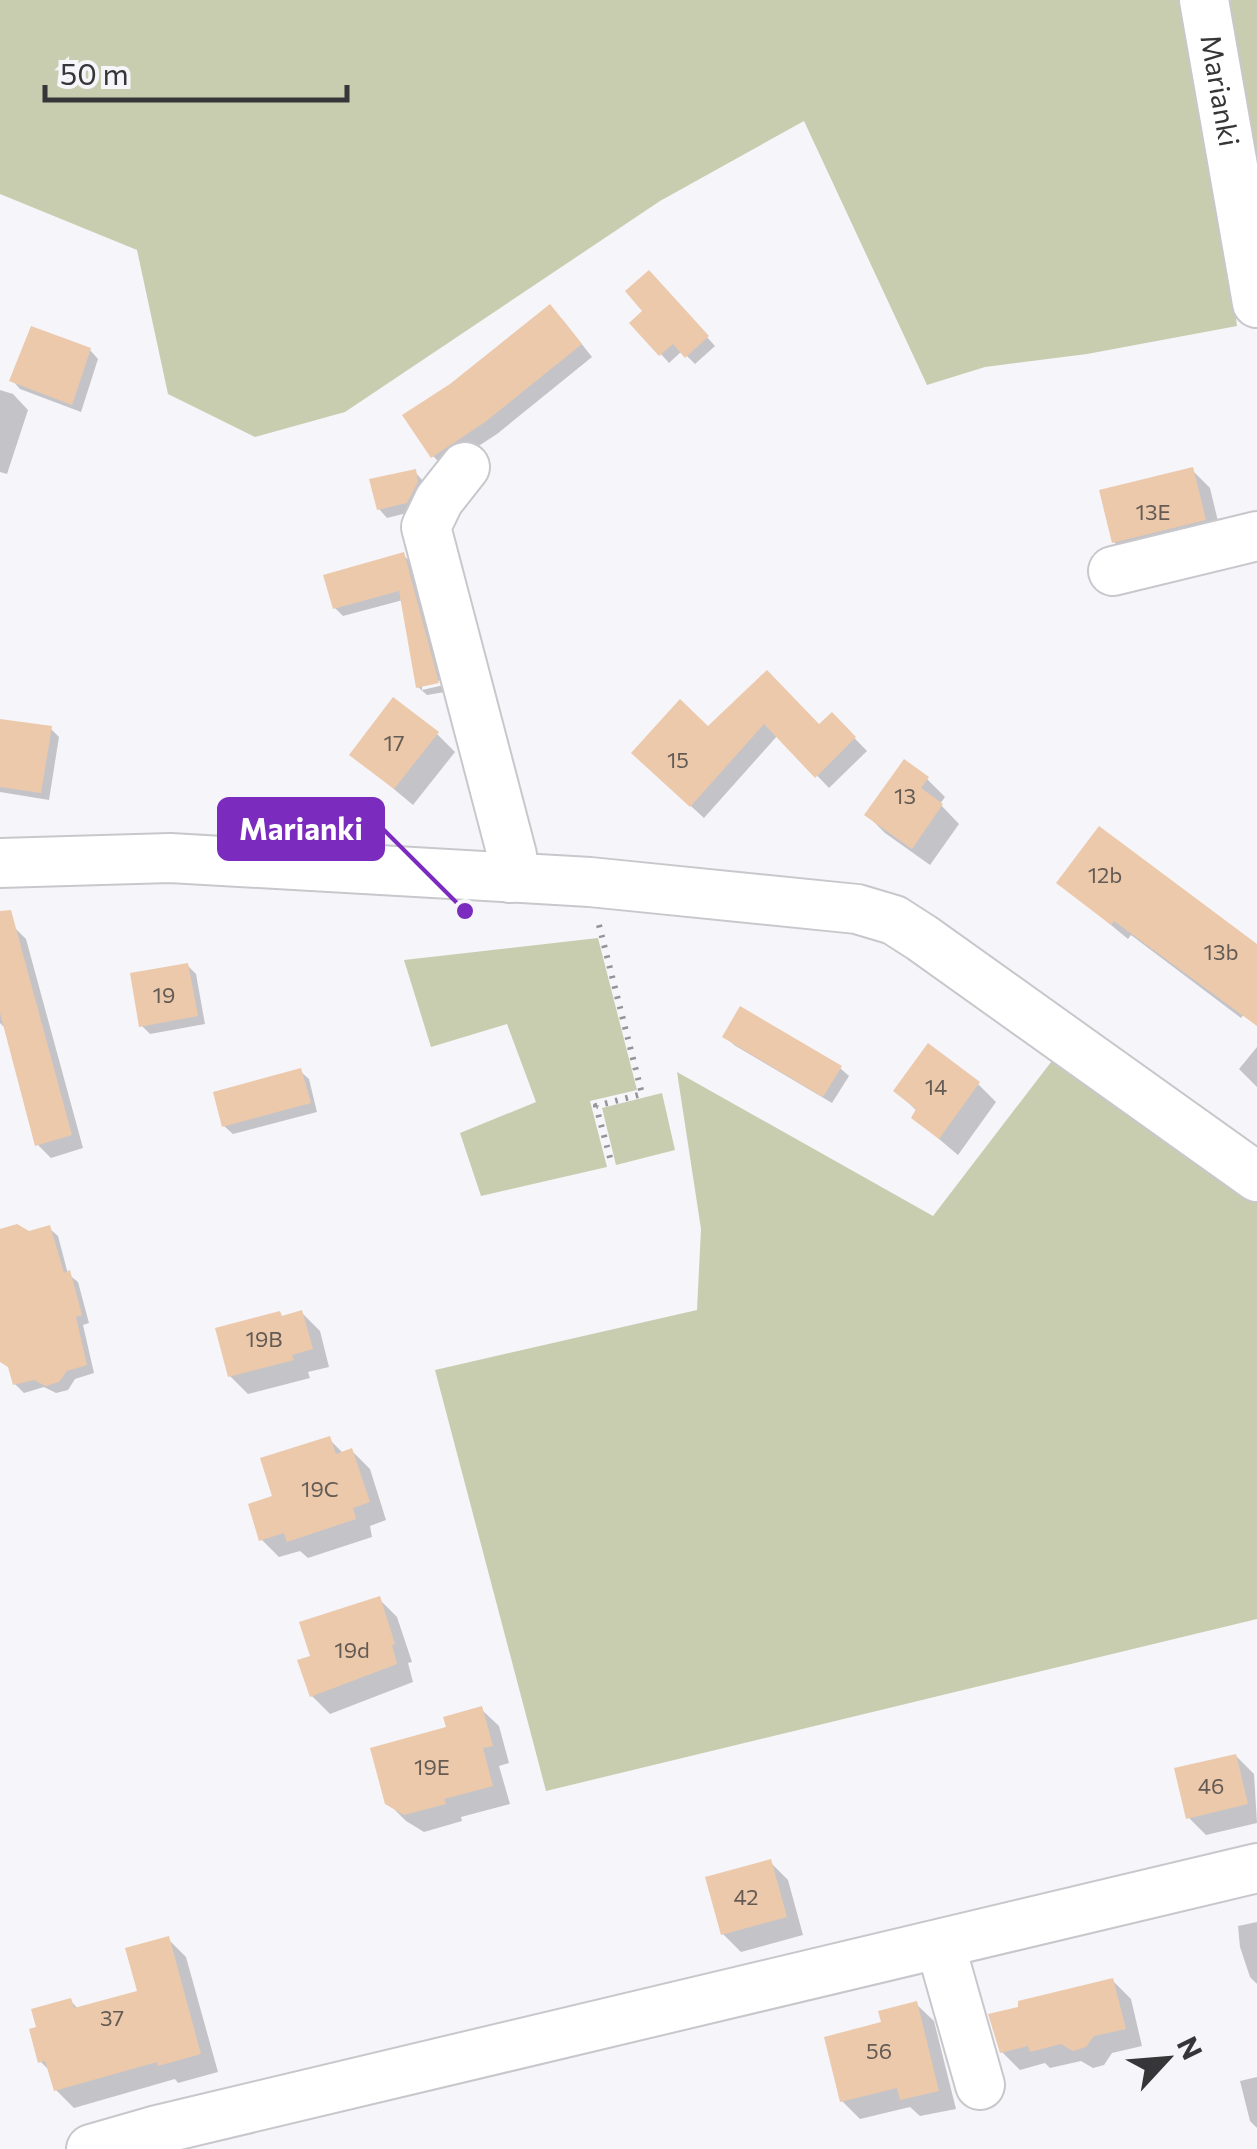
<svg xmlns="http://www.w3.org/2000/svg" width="1257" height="2149" font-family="Commissioner,sans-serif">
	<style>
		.green { fill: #c9cdb0 }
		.shadow { fill: #0003 }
		.building { fill: #ecc9ab }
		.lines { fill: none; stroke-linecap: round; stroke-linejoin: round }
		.minor-casing { stroke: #c8c8cc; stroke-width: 52 }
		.path { stroke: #959498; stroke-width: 6; stroke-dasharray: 2.5 8; stroke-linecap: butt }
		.minor { stroke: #fff; stroke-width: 48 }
		.labels { text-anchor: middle; stroke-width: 8; stroke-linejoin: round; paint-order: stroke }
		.number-label { font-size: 22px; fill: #645b55 }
		.street-label { font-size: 28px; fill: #363638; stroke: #f6f5fa }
		.leader { fill: none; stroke: #7b2cbf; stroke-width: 4 }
		.callout-dot { fill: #7b2cbf; stroke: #f6f5fa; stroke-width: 4 }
		.callout { fill: #7b2cbf; stroke: #7b2cbf; stroke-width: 4 }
		.callout-label { font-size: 30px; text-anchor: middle; font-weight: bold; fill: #fff }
	</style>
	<rect width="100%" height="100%" fill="#f6f5fa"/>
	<g class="green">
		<path d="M0,0H1189L1222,203L1237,326L1087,354L985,367L927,385L804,121L660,201L345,412L255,437L168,394L137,250L0,194Z"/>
		<path d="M1220,0H1257V197Z"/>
		<path d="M598,938L637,1090L590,1101L607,1167L481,1196L460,1133L536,1102L507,1024L431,1047L404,960Z"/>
		<path d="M1061,1049L1257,1195V1619L546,1791L435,1370L697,1310L701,1229L677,1072L933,1216Z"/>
		<path d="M662,1093L675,1150L616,1165L602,1108Z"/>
	</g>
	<g class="shadow">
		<path d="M657,282L715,346L695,364L682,351L669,363L633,323L646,311Z"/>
		<path d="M562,319L592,357L497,434L445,468L433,456Z"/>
		<path d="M90,350L98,359L81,412L20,389L12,380Z"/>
		<path d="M0,390L13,394L28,410L7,474L0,472Z"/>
		<path d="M1192,470L1210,488L1222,538L1132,560L1114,542Z"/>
		<path d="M415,472L423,481L426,491L415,511L387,518L379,509Z"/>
		<path d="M403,555L412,563L442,680L422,684V690L444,685L445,692L427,695L418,687L403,600L343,616L335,608Z"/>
		<path d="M767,674L819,728L832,715L867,751L829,788L778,735L704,818L647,766L708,729Z"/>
		<path d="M0,721L51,729L59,737L49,800L0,792Z"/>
		<path d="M437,734L455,752L413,805L352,754Z"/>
		<path d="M927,779L945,797L940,804L959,824L930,865L885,833L867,815Z"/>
		<path d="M1060,883L1257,947V997L1241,1018L1131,935L1128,939Z"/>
		<path d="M13,926L26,939L83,1148L51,1158L38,1145L4,1027L0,1023V930Z"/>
		<path d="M187,965L196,974L205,1024L150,1034L142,1026Z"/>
		<path d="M725,1036L840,1068L849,1076L832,1103L734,1045Z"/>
		<path d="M1257,1047V1087L1239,1069Z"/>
		<path d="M300,1071L309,1079L317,1112L233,1134L224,1126Z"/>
		<path d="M978,1084L996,1102L958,1155L914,1118L918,1112L896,1091Z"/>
		<path d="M49,1228L58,1236L68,1274L78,1282L89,1323L83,1325L94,1373L75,1379L68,1390L56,1393L44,1387L24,1393L15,1384L12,1370L0,1360V1238Z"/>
		<path d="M302,1313L320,1331L329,1367L308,1372L310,1378L248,1394L230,1376L284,1318Z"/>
		<path d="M329,1439L344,1454L352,1451L370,1469L386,1520L370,1526L372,1537L308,1558L300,1551L279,1557L261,1539L275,1497Z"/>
		<path d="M379,1599L397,1617L412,1662L408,1663L413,1682L330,1714L312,1696L313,1658Z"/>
		<path d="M481,1709L499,1726L509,1763L499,1766L510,1804L461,1817L462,1821L424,1832L406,1821L388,1803Z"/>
		<path d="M1236,1756L1254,1774L1257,1823L1206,1835L1188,1817Z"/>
		<path d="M770,1862L788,1880L803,1935L741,1952L723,1934Z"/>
		<path d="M1257,1922V1984L1250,1977L1240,1947L1238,1926Z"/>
		<path d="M168,1939L186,1957L218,2072L178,2083L175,2079L74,2108L56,2090L51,2072L41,2062L70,2000L79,2010L140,1992Z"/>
		<path d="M1113,1981L1131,1999L1142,2046L1112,2053L1104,2065L1093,2068L1081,2061L1050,2068L1045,2063L1020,2070L1002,2052Z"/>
		<path d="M916,2004L934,2021L956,2109L920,2116L910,2107L860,2119L842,2101L884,2024Z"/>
		<path d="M1257,2077V2128L1250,2121L1240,2081Z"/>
	</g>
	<g class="building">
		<path d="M649,270L709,336L685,358L673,344L659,356L629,323L642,311L625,291Z"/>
		<path d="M550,304L582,344L485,422L431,458L402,415L450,384Z"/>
		<path d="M31,326L91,348L72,405L9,381Z"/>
		<path d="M1193,467L1206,520L1112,543L1099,490Z"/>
		<path d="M416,469L418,482L407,503L377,510L369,479Z"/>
		<path d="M404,552L439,683L416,688L399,591L333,609L323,575Z"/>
		<path d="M767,670L819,724L832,712L856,737L815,778L764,724L690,807L631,753L680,699L708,726Z"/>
		<path d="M393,697L439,732L394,789L349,755Z"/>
		<path d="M0,719L52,726L41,793L0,787Z"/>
		<path d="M904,759L929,777L921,788L943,804L912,849L864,815Z"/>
		<path d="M1099,826L1257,944V1026L1114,921L1111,925L1056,883Z"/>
		<path d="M11,910L72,1135L35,1146L0,1013V911Z"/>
		<path d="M188,963L198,1016L139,1027L130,973Z"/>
		<path d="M740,1006L842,1066L823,1097L722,1037Z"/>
		<path d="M928,1043L980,1082L939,1139L911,1118L916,1109L893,1091Z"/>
		<path d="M301,1068L311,1103L222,1127L213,1092Z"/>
		<path d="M17,1224L29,1231L50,1225L64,1273L70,1270L82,1315L76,1317L87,1365L67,1371L59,1382L46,1386L34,1380L13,1385L8,1367L0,1362V1229Z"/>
		<path d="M302,1310L313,1349L292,1355L294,1360L228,1377L215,1328L280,1311L282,1316Z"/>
		<path d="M330,1436L336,1454L352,1448L370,1502L353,1508L356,1519L287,1542L284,1533L259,1541L248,1504L272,1496L260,1458Z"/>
		<path d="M380,1596L395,1644L392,1645L397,1664L310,1697L297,1660L310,1656L299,1622Z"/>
		<path d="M482,1706L493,1746L483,1748L493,1786L444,1799L446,1804L404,1815L385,1804L370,1748L446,1727L443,1717Z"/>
		<path d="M1236,1754L1248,1804L1186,1819L1174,1768Z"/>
		<path d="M771,1859L787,1917L721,1935L705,1877Z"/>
		<path d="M169,1936L201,2054L158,2066L157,2062L54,2091L45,2061L38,2063L29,2029L36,2027L31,2009L71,1998L74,2008L137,1991L125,1948Z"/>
		<path d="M1113,1978L1126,2029L1094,2036L1086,2047L1073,2051L1061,2044L1030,2052L1028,2046L1000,2053L988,2014L1018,2007V2001Z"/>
		<path d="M917,2001L939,2091L900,2100L897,2088L840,2102L824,2037L881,2022L878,2011Z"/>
	</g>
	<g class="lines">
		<defs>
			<g id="minor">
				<path id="s1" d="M1204,0L1257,303"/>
				<path d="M465,467L439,500L426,527L512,855L510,878"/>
				<path d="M1113,571L1257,536"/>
				<path d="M0,863L170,858L590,882L857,909L894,920L922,938L1257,1177"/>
				<path d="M940,1944L980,2085"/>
				<path d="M91,2149L157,2130L1257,1868"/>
			</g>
		</defs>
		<use href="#minor" class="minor-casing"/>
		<path class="path" d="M599,925L642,1094L596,1106L612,1165"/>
		<use href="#minor" class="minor"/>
	</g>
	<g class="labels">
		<g class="number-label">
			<text x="1153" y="520">13E</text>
			<text x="394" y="751">17</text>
			<text x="678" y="768">15</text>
			<text x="905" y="804">13</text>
			<text x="1105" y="883">12b</text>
			<text x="1221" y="960">13b</text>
			<text x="164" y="1003">19</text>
			<text x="936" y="1095">14</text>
			<text x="264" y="1347">19B</text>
			<text x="320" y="1497">19C</text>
			<text x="352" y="1658">19d</text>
			<text x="432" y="1775">19E</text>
			<text x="1211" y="1794">46</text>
			<text x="746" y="1905">42</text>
			<text x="112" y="2026">37</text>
			<text x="879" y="2059">56</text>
		</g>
		<g class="street-label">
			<text dy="10" stroke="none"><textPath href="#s1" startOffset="92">Marianki</textPath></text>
		</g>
	</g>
	<path class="leader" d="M465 911L383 829"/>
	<circle class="callout-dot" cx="465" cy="911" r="10"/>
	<rect class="callout" x="219" y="799" width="164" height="60" rx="10"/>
	<g class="callout-label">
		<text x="301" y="840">Marianki</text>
	</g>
	<g transform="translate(1167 2059) rotate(64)" stroke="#f6f5fa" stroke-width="8" paint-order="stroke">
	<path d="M0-8L18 38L0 25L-18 38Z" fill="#363638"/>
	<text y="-15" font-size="28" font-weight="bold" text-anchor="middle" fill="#363638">N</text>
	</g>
	<path d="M45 85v15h302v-15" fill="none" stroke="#363638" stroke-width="5"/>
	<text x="60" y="85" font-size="30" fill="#363638" stroke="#f6f5fa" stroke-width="8" paint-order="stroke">50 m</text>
</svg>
